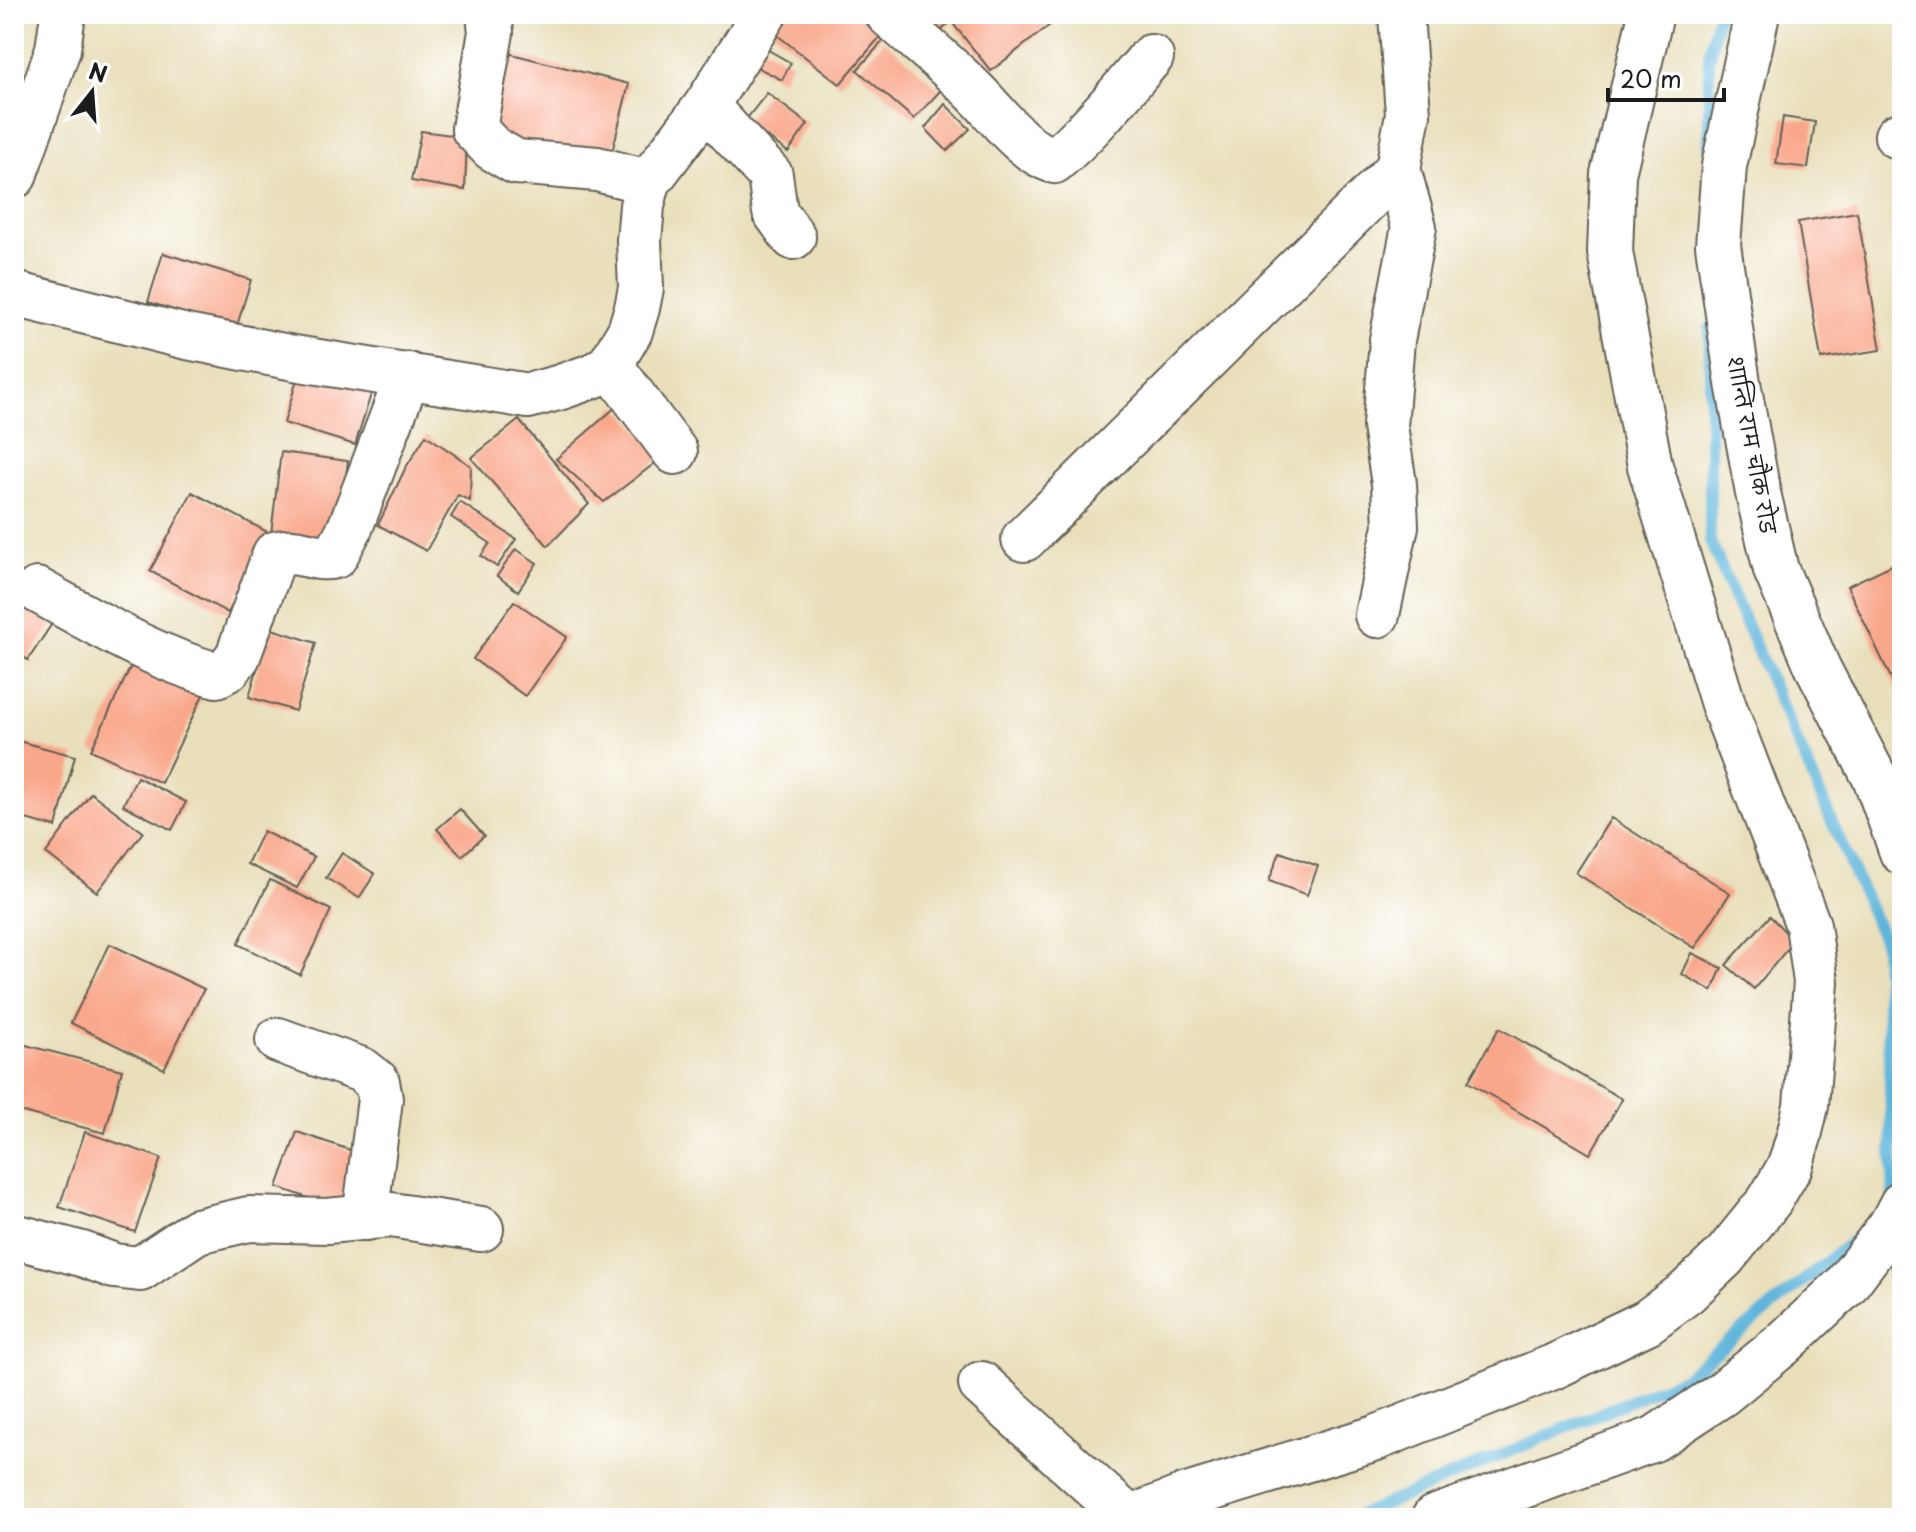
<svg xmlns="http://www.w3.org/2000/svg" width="1916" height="1532" font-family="'Playpen Sans','Playpen Sans Deva',sans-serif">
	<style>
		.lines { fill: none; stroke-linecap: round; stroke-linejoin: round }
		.stream { stroke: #5fb5db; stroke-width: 12 }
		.building { fill: #f9a78b }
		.minor-casing { stroke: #646054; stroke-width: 48 }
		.minor { stroke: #fff; stroke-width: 44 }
		.labels { text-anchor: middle; stroke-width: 6; stroke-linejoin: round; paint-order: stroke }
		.street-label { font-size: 20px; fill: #1c1c1c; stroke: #fff }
	</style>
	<rect width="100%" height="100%" fill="#fff"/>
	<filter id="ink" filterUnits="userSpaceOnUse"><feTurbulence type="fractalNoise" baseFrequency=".0125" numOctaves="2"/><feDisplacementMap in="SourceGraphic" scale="16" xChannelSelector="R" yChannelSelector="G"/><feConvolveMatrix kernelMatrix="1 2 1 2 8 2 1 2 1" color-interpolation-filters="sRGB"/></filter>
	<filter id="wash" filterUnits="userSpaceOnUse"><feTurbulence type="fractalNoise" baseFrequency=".006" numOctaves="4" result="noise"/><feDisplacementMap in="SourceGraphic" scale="32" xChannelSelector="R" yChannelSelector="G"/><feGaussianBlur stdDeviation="1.8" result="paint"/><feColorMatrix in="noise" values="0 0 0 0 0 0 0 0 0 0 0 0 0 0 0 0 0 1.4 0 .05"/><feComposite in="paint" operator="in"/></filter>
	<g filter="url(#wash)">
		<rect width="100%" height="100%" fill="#e9dfbb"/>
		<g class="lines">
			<g class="stream">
				<path d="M1709,146V57L1718,14"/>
				<path d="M1710,328V541L1885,944L1894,1197"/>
				<path d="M1352,1518L1684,1378L1860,1235"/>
			</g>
		</g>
		<g id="blocks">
			<g class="building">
				<path d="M781,14H867L885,31L840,84L768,28Z"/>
				<path d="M919,14H958L939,33Z"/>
				<path d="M968,14H1064L991,71L954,25Z"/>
				<path d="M884,40L941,90L914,119L857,70Z"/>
				<path d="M761,46L791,63L782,80L751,64Z"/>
				<path d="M504,52L629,84L609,164L484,132Z"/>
				<path d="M767,93L808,124L788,152L745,121Z"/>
				<path d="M945,104L970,129L947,151L925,128Z"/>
				<path d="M1783,117L1815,122L1808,168L1776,164Z"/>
				<path d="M421,131L467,137L465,190L411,181Z"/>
				<path d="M1857,212L1881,350L1821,359L1798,222Z"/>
				<path d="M163,253L251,280L236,329L148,302Z"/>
				<path d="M301,366L373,388L355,445L284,423Z"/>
				<path d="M617,406L663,457L604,502L556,459Z"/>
				<path d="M519,420L589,504L548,546L471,458Z"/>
				<path d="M426,435L471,466L470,501L458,495L426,551L378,525L405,469Z"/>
				<path d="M281,452L348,461L337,543L271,534Z"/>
				<path d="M192,492L271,534L228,613L150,571Z"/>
				<path d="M460,502L516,539L497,567L481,556L490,543L451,517Z"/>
				<path d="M516,549L537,563L518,591L497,576Z"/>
				<path d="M1898,562L1902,572V701L1847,586Z"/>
				<path d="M14,588L57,616L28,660L14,651Z"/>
				<path d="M514,601L567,637L525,696L473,659Z"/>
				<path d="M269,628L316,643L295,711L249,697Z"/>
				<path d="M133,662L203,695L161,783L91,750Z"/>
				<path d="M18,741L75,756L56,827L14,816V754Z"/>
				<path d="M137,777L186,802L172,830L123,805Z"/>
				<path d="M91,793L143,832L97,892L46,853Z"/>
				<path d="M460,809L484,836L462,856L437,829Z"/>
				<path d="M1611,818L1730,893L1695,948L1576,873Z"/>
				<path d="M263,831L314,857L297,888L247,864Z"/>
				<path d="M1280,852L1318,866L1307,895L1269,881Z"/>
				<path d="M342,853L375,874L359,898L326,878Z"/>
				<path d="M270,880L331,910L300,975L238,944Z"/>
				<path d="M1770,916L1794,941L1754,989L1726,965Z"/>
				<path d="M110,944L204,989L164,1069L71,1023Z"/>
				<path d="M1692,953L1722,968L1712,991L1682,974Z"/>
				<path d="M1499,1028L1622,1099L1590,1154L1468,1082Z"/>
				<path d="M14,1042L122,1070L105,1133L14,1110Z"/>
				<path d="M85,1132L161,1158L135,1232L59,1207Z"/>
				<path d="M297,1132L359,1153L340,1209L277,1187Z"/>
			</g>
		</g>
	</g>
	<g filter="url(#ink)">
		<use href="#blocks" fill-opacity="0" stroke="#646054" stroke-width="2"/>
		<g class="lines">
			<defs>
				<g id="minor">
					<path d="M489,14L491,32L474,129L492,148L516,162L597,169L648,182"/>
					<path d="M888,14C917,40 948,65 976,93C999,116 1021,150 1054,161C1090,131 1120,93 1151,57"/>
					<path d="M1757,14L1724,166L1718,245L1738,383L1758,493L1776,570L1818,668L1876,780L1902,852"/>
					<path d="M706,106L770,175L775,212L793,237"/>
					<path d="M1897,136L1902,135"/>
					<path d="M14,176L58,49L63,14"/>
					<path d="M14,294L187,337L294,358L528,396L561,387L595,375L610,365L630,331L637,308L641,288L639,241L642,206L648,182L706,106L764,14"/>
					<path d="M610,365L675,452"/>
					<path d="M1024,539L1398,169L1408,114L1401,14"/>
					<path d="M37,590C95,622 153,658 217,675L228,669L238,656L275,554C297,546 315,562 335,556L350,528L408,375"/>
					<path d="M1377,615L1396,526L1394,484L1385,426L1392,340L1414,227L1398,169"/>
					<path d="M278,1040L362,1070L377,1082L380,1099L365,1218"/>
					<path d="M14,1236L82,1254L114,1266L140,1269L197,1231L249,1219L327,1221L391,1215L481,1229"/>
					<path d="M981,1384L1129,1518"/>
					<path d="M1130,1518L1184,1497L1376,1438L1553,1367L1647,1322L1686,1293L1724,1257L1770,1200L1790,1166L1799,1136L1806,1106L1816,982L1808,925L1724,707L1650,466L1610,252L1613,174L1651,14"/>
					<path d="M1434,1518L1654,1439L1722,1394L1783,1344L1845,1286L1891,1225L1902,1204"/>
				</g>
			</defs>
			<use href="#minor" class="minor-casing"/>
			<use href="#minor" class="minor"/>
		</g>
	</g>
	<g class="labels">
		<g class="street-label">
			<text transform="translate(1751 445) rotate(79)" y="7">शान्ति राम चौक रोड</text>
		</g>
	</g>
	<rect width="1916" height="1532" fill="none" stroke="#fff" stroke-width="48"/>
	<g transform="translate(92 92) rotate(17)" stroke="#ffffff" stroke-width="6" paint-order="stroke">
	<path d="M0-6L14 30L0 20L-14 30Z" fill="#1c1c1c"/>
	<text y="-12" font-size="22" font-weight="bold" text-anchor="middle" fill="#1c1c1c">N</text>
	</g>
	<path d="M1608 88v12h116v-12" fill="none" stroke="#1c1c1c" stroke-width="4"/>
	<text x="1620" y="88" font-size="24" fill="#1c1c1c" stroke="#ffffff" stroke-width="6" paint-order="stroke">20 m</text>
</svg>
